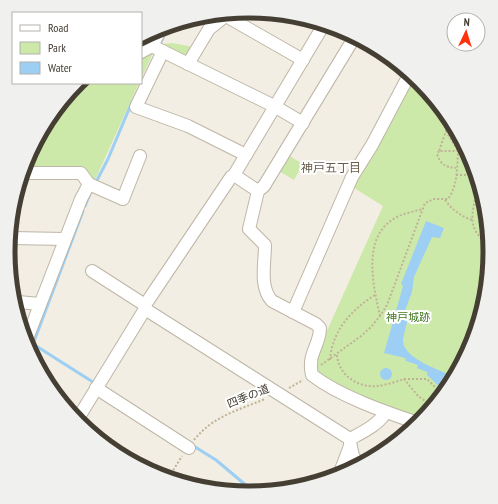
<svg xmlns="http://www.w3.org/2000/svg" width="498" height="504" font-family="'PT Sans Narrow','Noto Sans JP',sans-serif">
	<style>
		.green { fill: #cde9aa }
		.water { fill: #9ccff3 }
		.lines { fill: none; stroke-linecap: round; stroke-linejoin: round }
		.stream { stroke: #9ccff3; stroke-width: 3 }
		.street-casing { stroke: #beb6a6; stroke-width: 14 }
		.path { stroke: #c0b296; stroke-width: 2; stroke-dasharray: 2 2; stroke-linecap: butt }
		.street { stroke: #fff; stroke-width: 12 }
		.labels { text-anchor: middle; stroke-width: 4; stroke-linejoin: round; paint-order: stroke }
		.park-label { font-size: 11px; fill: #447825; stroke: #fff }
		.street-label { font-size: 11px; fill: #443e33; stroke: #fff }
		.neighbourhood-label { font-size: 12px; fill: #685c4a; stroke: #fff }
		.rim { fill: none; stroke: #443e33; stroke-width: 5 }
	</style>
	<rect width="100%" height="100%" fill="#f2eee3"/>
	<g class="green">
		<path d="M172,43L194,47L190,54L182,56L164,44Z"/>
		<path d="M151,52L153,53L141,79V57Z"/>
		<path d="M411,76L420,82L472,160L490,252L472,344L420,421L323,381L312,364L383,206L351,186Z"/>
		<path d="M87,83H139L95,180L85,169L25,168L26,160L73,90Z"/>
		<path d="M288,155L303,164L294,180L279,171Z"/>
	</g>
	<g class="water">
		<path d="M426,221L444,228L440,238L432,237L414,277L412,292L404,313L409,316C407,323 404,332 403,340C402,357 438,370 451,375L442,389L427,375V372L417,368L418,365L406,361L405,358L384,353L403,286L401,284Z"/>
		<circle cx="386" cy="374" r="6"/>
	</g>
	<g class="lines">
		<g class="stream">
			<path d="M195,22L204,23L210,19"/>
			<path d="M159,46L168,27"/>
			<path d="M95,184L108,159L132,102"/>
			<path d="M85,206L90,194"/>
			<path d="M83,211L33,344L96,384"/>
			<path d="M192,445L216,460L254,492"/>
		</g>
		<defs>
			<g id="street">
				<path d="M226,16L303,60"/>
				<path d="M152,46L274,106L303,123"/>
				<path d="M163,51L136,107L188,126L246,155"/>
				<path d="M141,52L152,46L161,29"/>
				<path d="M188,64L209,29L225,16"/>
				<path d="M24,173H81L89,184L81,199L26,341"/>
				<path d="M234,175L258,191L249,229L265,245C265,263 259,287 272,301L316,324L320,328C320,346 307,353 312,375C339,396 385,412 418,423"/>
				<path d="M89,184L123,199L140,156"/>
				<path d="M258,191L264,186L354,38"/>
				<path d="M11,238L65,239"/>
				<path d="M92,271L145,305"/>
				<path d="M18,302L40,304"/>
				<path d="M145,309L350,439"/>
				<path d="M293,312L352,177L372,145L409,75"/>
				<path d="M96,388L189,448"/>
				<path d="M77,420L145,309V305L231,177L234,175L323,26"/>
				<path d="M350,439C363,432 378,425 386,412"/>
				<path d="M350,442L353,456L358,463"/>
				<path d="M339,475L350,446"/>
			</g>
		</defs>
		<use href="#street" class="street-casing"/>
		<g class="path">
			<path d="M446,131L458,151L472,164"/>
			<path d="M439,151L437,154C441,165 445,167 456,168"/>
			<path d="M456,175H475"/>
			<path d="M477,188C473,214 465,226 488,245"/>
			<path d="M445,200C452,210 461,216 472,220"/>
			<path d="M380,316C373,285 361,235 397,217C405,213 415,211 423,209"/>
			<path d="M337,355C338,374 357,388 377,386C386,385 396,382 404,379L418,396L431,405"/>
			<path d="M330,360C332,331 351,310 375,295"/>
			<path d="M321,365L361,336L371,327L380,316L387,305L425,203L434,199H448C458,185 457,167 458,151H439L446,131V122"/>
			<path d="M404,379H427L440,392"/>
			<path d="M289,388L303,380"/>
			<path d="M194,440C213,416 239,410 265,399"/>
			<path d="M169,477L182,456"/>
		</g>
		<use href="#street" class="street"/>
	</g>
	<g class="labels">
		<g class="park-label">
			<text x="408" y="321">神戸城跡</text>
		</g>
		<g class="street-label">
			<text transform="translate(248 396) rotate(-22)" y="4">四季の道</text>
		</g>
		<g class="neighbourhood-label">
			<text x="331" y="172">神戸五丁目</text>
		</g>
	</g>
	<path d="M0 0H498V504H0ZM15 252a234 234 0 1 1 468 0a234 234 0 1 1-468 0Z" fill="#f0f0ef" fill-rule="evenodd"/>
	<path class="rim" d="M15 252a234 234 0 1 1 468 0a234 234 0 1 1-468 0Z"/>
	<rect x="12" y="12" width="130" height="72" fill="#ffffff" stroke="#b4b2ad"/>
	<rect x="20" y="25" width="20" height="6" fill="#ffffff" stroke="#b4b2ad"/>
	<text x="48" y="32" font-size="12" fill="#443e33">Road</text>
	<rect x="20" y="42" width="20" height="12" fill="#cde9aa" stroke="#b4b2ad"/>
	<text x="48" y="52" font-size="12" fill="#443e33">Park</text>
	<rect x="20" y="62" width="20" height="12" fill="#9ccff3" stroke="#b4b2ad"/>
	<text x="48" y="72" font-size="12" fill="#443e33">Water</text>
	<g transform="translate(466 32) rotate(4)"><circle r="19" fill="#ffffff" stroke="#b4b2ad"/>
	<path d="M0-3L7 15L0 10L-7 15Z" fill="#ff320e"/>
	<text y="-6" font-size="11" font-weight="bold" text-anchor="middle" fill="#443e33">N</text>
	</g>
</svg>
